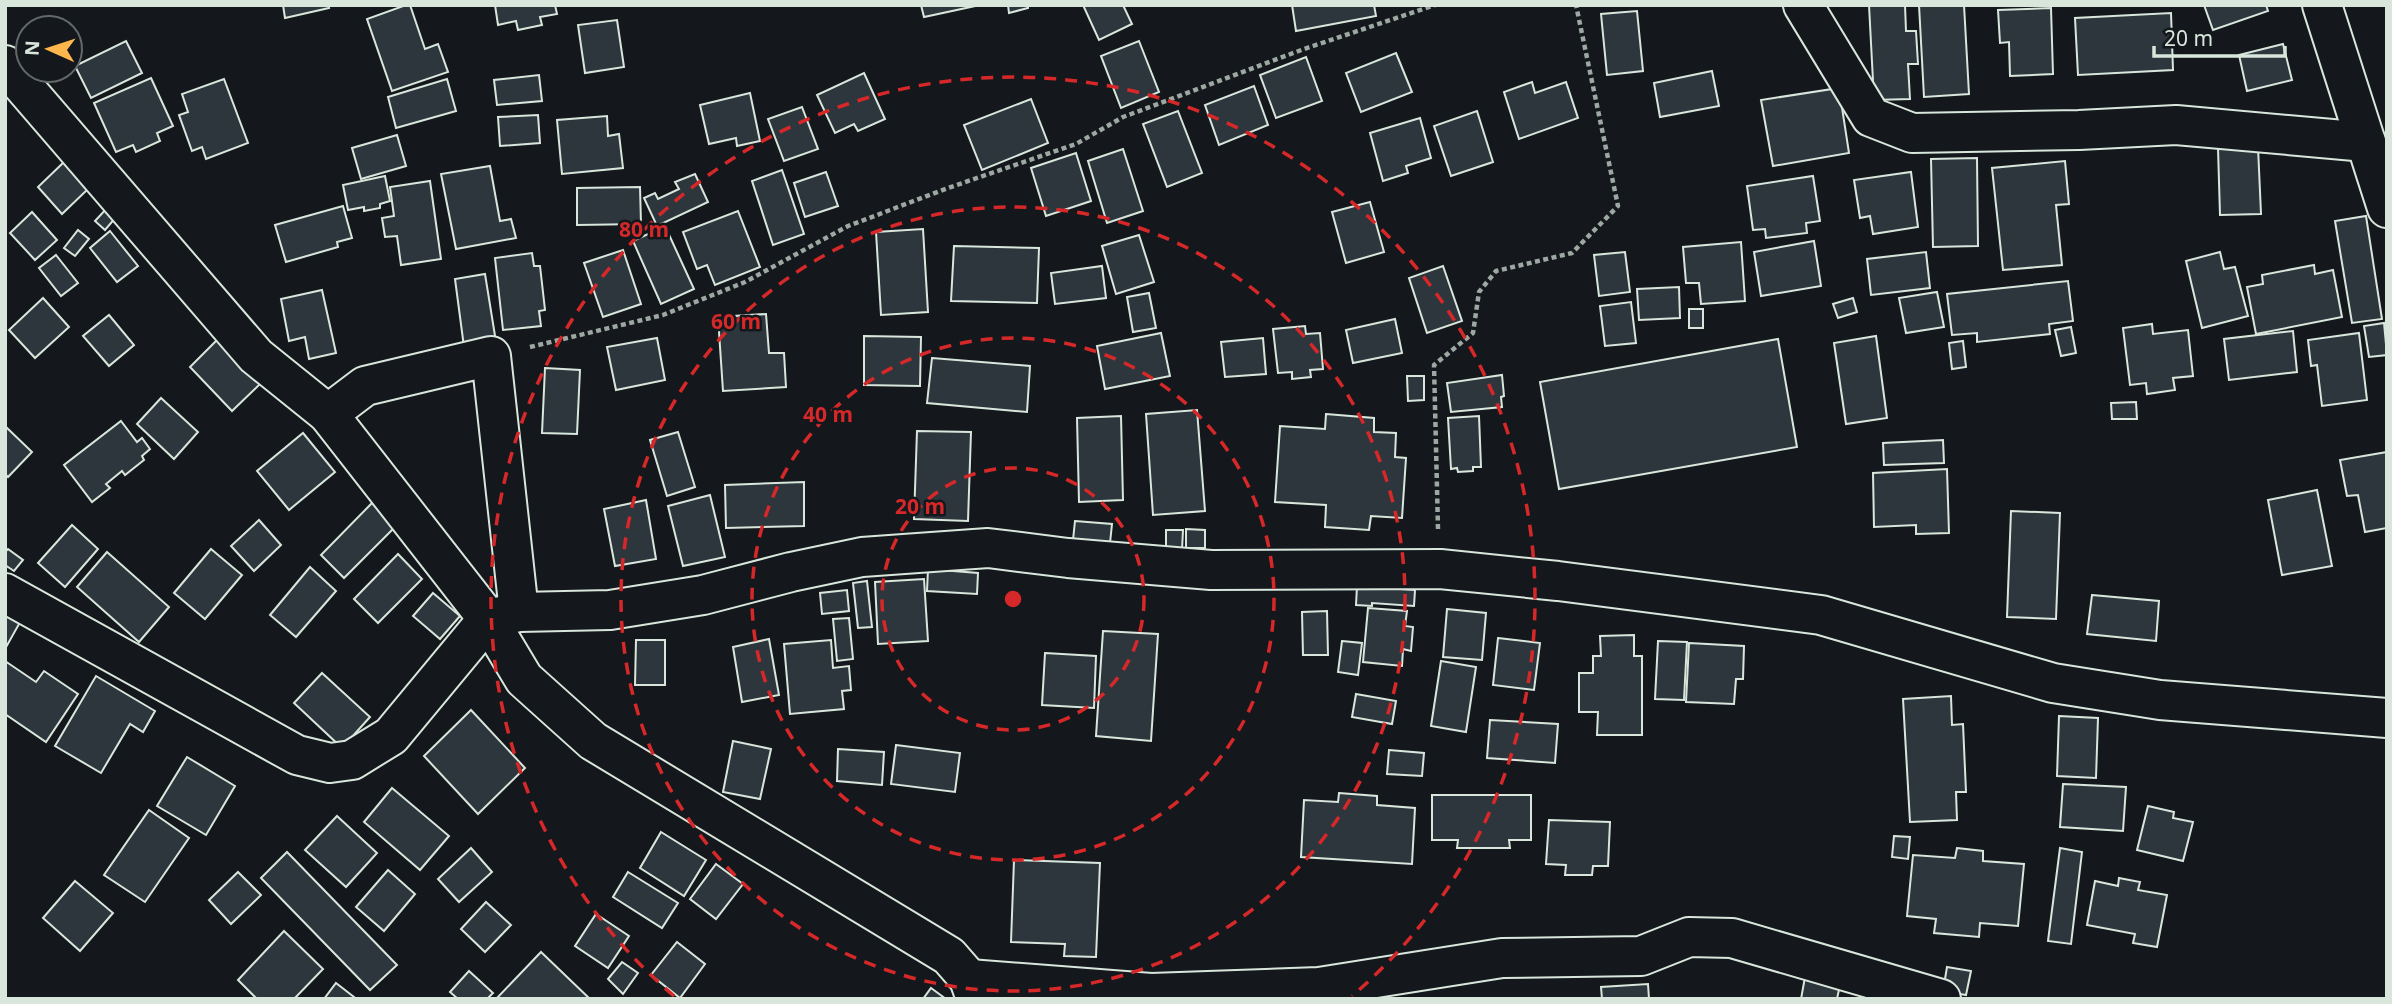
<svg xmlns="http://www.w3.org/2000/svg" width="2392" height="1004" font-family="'Noto Sans',sans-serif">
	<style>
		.building { fill: #2c363c; stroke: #d8e6dc; stroke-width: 2 }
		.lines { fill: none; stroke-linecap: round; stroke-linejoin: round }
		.minor-casing { stroke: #d8e6dc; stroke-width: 42 }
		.path { stroke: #9da8a2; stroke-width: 4.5; stroke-dasharray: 5 3.5; stroke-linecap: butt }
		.minor { stroke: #14181c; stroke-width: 38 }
		.ring { fill: none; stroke: #d62828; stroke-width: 3.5; stroke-dasharray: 12 9 }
		.centre { fill: #d62828; stroke: #14181c; stroke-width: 3.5 }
		.ring-label { font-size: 21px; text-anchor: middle; font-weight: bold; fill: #d62828; stroke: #14181c; stroke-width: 5; stroke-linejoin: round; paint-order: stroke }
	</style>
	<rect width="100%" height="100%" fill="#14181c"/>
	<g class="building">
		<path d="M283,5H328L329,8L285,18Z"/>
		<path d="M406,5H410L425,49L438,44L448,72L392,91L367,19Z"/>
		<path d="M495,5H555L557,14L540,17L542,25L518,30L516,21L498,25Z"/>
		<path d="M921,5H980L924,17Z"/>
		<path d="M1008,5H1028V8L1009,13Z"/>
		<path d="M1083,5H1123L1132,24L1099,40Z"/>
		<path d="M1292,5H1374L1376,16L1296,31Z"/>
		<path d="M1869,5H1905L1906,31H1916L1918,64H1908L1910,99L1874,100Z"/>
		<path d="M1919,5H1964L1969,94L1924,97Z"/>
		<path d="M2204,5H2266L2268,11L2213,30Z"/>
		<path d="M2051,8L2053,74L2010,76L2009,42L2000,43L1998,10Z"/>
		<path d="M1637,11L1643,71L1607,75L1601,14Z"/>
		<path d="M2171,13L2173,70L2078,75L2075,18Z"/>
		<path d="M617,20L624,67L585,73L578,25Z"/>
		<path d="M126,41L142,73L91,98L75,66Z"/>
		<path d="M1139,41L1159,92L1121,108L1101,56Z"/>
		<path d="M2283,44L2292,80L2247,91L2239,55Z"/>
		<path d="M1396,53L1412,92L1361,112L1346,73Z"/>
		<path d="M1306,57L1322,101L1276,118L1260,75Z"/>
		<path d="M1712,71L1719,106L1660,117L1654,83Z"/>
		<path d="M864,73L885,119L858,131L854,124L835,133L817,95Z"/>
		<path d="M539,75L542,101L497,105L494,80Z"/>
		<path d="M151,78L173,126L157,133L160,141L136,152L133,145L116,152L94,103Z"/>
		<path d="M224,79L248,143L206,159L202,147L192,151L179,115L188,112L182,94Z"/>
		<path d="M447,79L456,111L396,128L388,97Z"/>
		<path d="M1532,82L1535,93L1566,82L1578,118L1519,139L1504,92Z"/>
		<path d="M1254,86L1268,125L1219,145L1205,105Z"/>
		<path d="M1839,88L1849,153L1773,166L1761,100Z"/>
		<path d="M750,93L760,141L737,146L736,138L709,144L700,105Z"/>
		<path d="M1031,99L1048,143L982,170L964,125Z"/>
		<path d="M802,107L818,149L784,161L768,119Z"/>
		<path d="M1178,111L1202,173L1167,187L1143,124Z"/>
		<path d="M1477,111L1493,162L1451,176L1434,126Z"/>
		<path d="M538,115L540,143L500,146L498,117Z"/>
		<path d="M607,116L608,136L619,134L623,168L562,174L557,120Z"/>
		<path d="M1420,118L1431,158L1406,166L1408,173L1383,181L1370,133Z"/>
		<path d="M397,135L406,166L361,179L352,148Z"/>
		<path d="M2258,147L2261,214L2220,215L2218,148Z"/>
		<path d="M1123,149L1143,211L1107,223L1088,161Z"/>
		<path d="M1076,153L1091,201L1046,216L1031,168Z"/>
		<path d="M1977,158L1978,246L1933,247L1931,159Z"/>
		<path d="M2065,161L2069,204L2056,205L2062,265L2003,270L1992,168Z"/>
		<path d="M64,162L88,189L62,214L38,187Z"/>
		<path d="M490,166L500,221L511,219L516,238L456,249L441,174Z"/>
		<path d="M782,170L804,234L773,245L752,181Z"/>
		<path d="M826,172L838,206L805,217L794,183Z"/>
		<path d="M1911,172L1918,227L1873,234L1870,216L1860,218L1854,180Z"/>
		<path d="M695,174L708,202L657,226L644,198L655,193L658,199L679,189L675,182Z"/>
		<path d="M385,176L390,201L380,204V208L364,211V207L348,210L343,185Z"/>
		<path d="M1813,176L1820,221L1806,223L1807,233L1766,238L1765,229L1753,230L1747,186Z"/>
		<path d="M430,181L441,259L401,265L397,236L385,237L382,218L394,216L390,187Z"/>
		<path d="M640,187L641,224L577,225V188Z"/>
		<path d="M1370,202L1384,252L1346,263L1332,212Z"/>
		<path d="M343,206L352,238L337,242L338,247L286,262L275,225Z"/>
		<path d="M107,208L117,216L105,230L95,221Z"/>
		<path d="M738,211L760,267L715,285L707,265L697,269L683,232Z"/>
		<path d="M32,212L57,240L35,260L10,233Z"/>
		<path d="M2366,216L2382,319L2352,323L2335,221Z"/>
		<path d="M665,226L694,289L661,304L633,241Z"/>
		<path d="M923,229L928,312L881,315L876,232Z"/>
		<path d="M78,230L89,239L75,256L64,248Z"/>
		<path d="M110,231L138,266L117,282L90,248Z"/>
		<path d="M1139,235L1154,282L1116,294L1102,246Z"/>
		<path d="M1814,241L1821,286L1761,296L1754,252Z"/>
		<path d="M1741,242L1745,301L1701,304L1699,283H1686L1683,247Z"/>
		<path d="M954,246L1039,248L1037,303L951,301Z"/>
		<path d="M623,250L641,304L603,317L584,263Z"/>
		<path d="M1625,252L1630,292L1599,296L1594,255Z"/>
		<path d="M1926,252L1930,288L1871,295L1867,259Z"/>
		<path d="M2220,252L2224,269L2235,267L2248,316L2202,328L2186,261Z"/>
		<path d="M532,253L534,266H540L545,310L539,311L541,326L503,330L495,258Z"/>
		<path d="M56,255L78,283L61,296L39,268Z"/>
		<path d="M2314,265L2315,274L2333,270L2342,317L2256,334L2247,287L2263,284L2262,275Z"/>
		<path d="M1102,266L1106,298L1055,304L1051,273Z"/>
		<path d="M1443,266L1462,321L1427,333L1409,278Z"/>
		<path d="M485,274L496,342L464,347L455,279Z"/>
		<path d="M2068,281L2073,321L2049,324L2050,334L1977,342V333L1952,335L1947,294Z"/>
		<path d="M1679,287L1680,318L1639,320L1637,289Z"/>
		<path d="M322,290L336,353L309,359L305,337L289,341L281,299Z"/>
		<path d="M1937,292L1944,327L1906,333L1899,298Z"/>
		<path d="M1149,293L1156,328L1133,332L1127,297Z"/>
		<path d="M43,298L69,327L35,358L9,330Z"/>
		<path d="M1853,298L1857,312L1838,318L1833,304Z"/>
		<path d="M1631,302L1636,343L1605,346L1600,306Z"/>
		<rect x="1689" y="309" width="14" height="19"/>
		<path d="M766,314L769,353H784L786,387L723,391L718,317Z"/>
		<path d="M109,315L134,345L109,366L83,336Z"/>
		<path d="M1395,319L1402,353L1353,363L1346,330Z"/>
		<path d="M2384,323L2387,355L2369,357L2364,326Z"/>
		<path d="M2152,324L2153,334L2188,330L2193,376L2173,378L2175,390L2147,394L2146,383L2130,385L2123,328Z"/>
		<path d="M1305,326L1306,334L1320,333L1323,369L1310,370L1311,377L1292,379V372L1278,373L1273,329Z"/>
		<path d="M2071,327L2076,353L2061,356L2055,330Z"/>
		<path d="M2293,331L2297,372L2229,380L2224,339Z"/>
		<path d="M1161,333L1170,376L1105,389L1097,346Z"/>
		<path d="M2359,333L2367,400L2322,406L2317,365L2311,366L2308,340Z"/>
		<path d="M864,336L921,337L920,386L864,385Z"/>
		<path d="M1876,336L1887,418L1846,424L1834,343Z"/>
		<path d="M657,338L665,380L616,390L607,347Z"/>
		<path d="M1263,338L1266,374L1225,377L1221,342Z"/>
		<path d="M1778,339L1797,447L1559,489L1540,382Z"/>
		<path d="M217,340L260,384L232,411L190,367Z"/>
		<path d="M1963,341L1966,367L1952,369L1949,343Z"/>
		<path d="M932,358L1030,366L1027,412L927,403Z"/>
		<path d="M545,368L580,370L577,434L542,433Z"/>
		<path d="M1502,375L1504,396L1501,397L1502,407L1451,412L1447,383Z"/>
		<path d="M1407,376H1424V400L1408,401Z"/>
		<path d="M161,398L198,432L174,459L137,424Z"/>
		<path d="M2136,402L2137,419H2112L2111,403Z"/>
		<path d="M1197,410L1205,511L1153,515L1146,414Z"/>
		<path d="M1326,414L1374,418V432L1396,433L1395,457L1406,458L1402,518L1371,516L1369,530L1325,527L1326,505L1275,502L1280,426L1325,429Z"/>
		<path d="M1121,416L1123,500L1079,502L1077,418Z"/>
		<path d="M1479,416L1481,467H1473V471L1458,472L1457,468L1451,469L1448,418Z"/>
		<path d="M121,421L137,442L142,438L150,449L142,456L144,460L125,475L122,471L106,484L110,488L92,502L64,465Z"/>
		<path d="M5,426L32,452L8,477L5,474Z"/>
		<path d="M917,431L971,432L968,521L914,519Z"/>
		<path d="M678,432L695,487L667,496L650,440Z"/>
		<path d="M303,433L335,472L289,510L257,471Z"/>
		<path d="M1943,440L1944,463L1884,465L1883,443Z"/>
		<path d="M2387,452V528L2365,532L2358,495L2347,496L2340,460Z"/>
		<path d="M1947,469L1949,533L1916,534V525L1874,527L1873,473Z"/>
		<path d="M804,482V526L726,528L725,485Z"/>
		<path d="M2317,490L2332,566L2282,575L2268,500Z"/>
		<path d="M710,495L725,557L683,566L668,506Z"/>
		<path d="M646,500L656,559L615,566L604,509Z"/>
		<path d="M372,503L396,526L344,578L321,555Z"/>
		<path d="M2011,511L2060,513L2056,619L2007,617Z"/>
		<path d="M259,520L281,545L254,571L231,546Z"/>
		<path d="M1075,521L1112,524L1110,543L1073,540Z"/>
		<path d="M72,525L98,549L65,587L38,563Z"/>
		<path d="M1186,529L1205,530V548H1186Z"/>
		<path d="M1166,530H1183L1182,550H1166Z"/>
		<path d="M8,549L23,560L14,571L5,565V552Z"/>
		<path d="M211,549L242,575L205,619L174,593Z"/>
		<path d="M107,552L169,607L139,642L77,587Z"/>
		<path d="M398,554L422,579L378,623L354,599Z"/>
		<path d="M310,567L336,591L296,637L270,615Z"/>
		<path d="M928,569L978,573L977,594L927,591Z"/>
		<path d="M924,579L928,641L878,644L875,582Z"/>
		<path d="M867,581L872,627L858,628L853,583Z"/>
		<path d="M1357,586L1415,590L1414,606L1372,603V606L1356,605Z"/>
		<path d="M847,590L849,611L822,614L820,593Z"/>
		<path d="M433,593L460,616L440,639L413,616Z"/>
		<path d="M2092,595L2159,601L2156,641L2087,634Z"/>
		<path d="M5,607L23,617L5,649Z"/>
		<path d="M1368,608L1407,611L1405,626L1413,627L1411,651L1403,649L1402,666L1363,662Z"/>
		<path d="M1447,609L1486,613L1482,660L1443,657Z"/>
		<path d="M1327,611L1328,655H1303L1302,612Z"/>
		<path d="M849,618L853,659L837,661L833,619Z"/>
		<path d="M1103,631L1158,634L1151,741L1096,736Z"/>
		<path d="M1634,635V656H1642V735H1597L1598,712H1579V673H1593V656H1601L1600,636Z"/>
		<path d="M1498,638L1540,643L1534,690L1493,685Z"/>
		<path d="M769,639L779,695L742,702L733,647Z"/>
		<path d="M636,640H665V685H635Z"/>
		<path d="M831,640L833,668L849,666L851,690L842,691L844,709L790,714L784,644Z"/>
		<path d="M1342,641L1362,643L1358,675L1338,672Z"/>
		<path d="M1658,641L1687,642L1684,700L1655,699Z"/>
		<path d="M1689,643L1744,646L1743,679H1736L1734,704L1686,702Z"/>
		<path d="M1045,653L1096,656L1094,708L1042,705Z"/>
		<path d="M5,661L36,682L44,671L78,694L46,742L5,714Z"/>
		<path d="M1441,661L1476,667L1466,732L1431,726Z"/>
		<path d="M322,673L370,717L342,748L294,703Z"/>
		<path d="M96,676L155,711L143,732L130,724L101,773L55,746Z"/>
		<path d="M1356,694L1396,701L1392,724L1352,717Z"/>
		<path d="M1951,696L1952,725L1963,724L1966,792H1956L1957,820L1910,822L1903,699Z"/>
		<path d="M471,710L525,768L478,814L424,756Z"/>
		<path d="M2059,716L2098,718L2096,778L2057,776Z"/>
		<path d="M1490,720L1558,724L1555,763L1487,758Z"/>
		<path d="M733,741L771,749L760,799L723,792Z"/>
		<path d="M896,745L960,753L955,792L891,784Z"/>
		<path d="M838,749L884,752L882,785L837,781Z"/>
		<path d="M1389,750L1424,753L1422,776L1387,774Z"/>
		<path d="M187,757L235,786L206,835L157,806Z"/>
		<path d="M2063,784L2126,787L2123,831L2060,827Z"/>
		<path d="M392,788L449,836L420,870L364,822Z"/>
		<path d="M1339,793L1377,796V805L1415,808L1412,864L1301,857L1304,800L1338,802Z"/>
		<path d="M1432,795H1531V840H1509L1510,848H1457L1458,840H1432Z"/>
		<path d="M2148,806L2174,812L2173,818L2193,822L2183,861L2137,850Z"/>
		<path d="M149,810L189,838L145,902L104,875Z"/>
		<path d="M337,816L377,853L346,887L305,850Z"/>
		<path d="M1549,820L1610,822L1608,866H1593L1592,875H1565L1566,865L1546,864Z"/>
		<path d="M661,832L706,860L684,896L640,868Z"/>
		<path d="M1894,836L1910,837L1908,859L1892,857Z"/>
		<path d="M471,848L492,872L459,902L438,879Z"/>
		<path d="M1957,848L1983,851V861L2024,864L2018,926L1980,923L1979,937L1934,933L1936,919L1907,916L1913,855L1955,858Z"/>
		<path d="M2060,848L2082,852L2071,944L2048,941Z"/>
		<path d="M287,852L397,965L370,990L261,878Z"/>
		<path d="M1014,860L1100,863L1096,957L1064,956L1065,944L1011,942Z"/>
		<path d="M716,864L743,884L716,919L690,899Z"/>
		<path d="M388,870L415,894L384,931L356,907Z"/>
		<path d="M238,872L261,895L231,924L209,900Z"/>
		<path d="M628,872L678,903L662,928L613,897Z"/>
		<path d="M2119,878L2140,882L2138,890L2167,895L2157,947L2133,943L2135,934L2087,925L2095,881L2118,886Z"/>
		<path d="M75,881L113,913L80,951L43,918Z"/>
		<path d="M486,902L511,925L485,952L461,929Z"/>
		<path d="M596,914L629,936L608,968L575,946Z"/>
		<path d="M284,931L323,969L294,999H257L238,980Z"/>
		<path d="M677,942L705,964L680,998L651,975Z"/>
		<path d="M541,952L590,999H496Z"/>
		<path d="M622,962L638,973L623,994L608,979Z"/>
		<path d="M1947,967L1971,971L1966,995L1943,991Z"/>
		<path d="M469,971L493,993L487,999H458L450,992Z"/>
		<path d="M1805,977L1840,985L1837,999H1801Z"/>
		<path d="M336,983L354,997L353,999H324Z"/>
		<path d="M1648,984L1649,999H1602L1601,987Z"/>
		<path d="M931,988L946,999H923Z"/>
	</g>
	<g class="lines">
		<defs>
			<g id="minor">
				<path d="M1803,5L1871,117L1912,133L2079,130L2176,125L2366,142"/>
				<path d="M2322,5L2387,208"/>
				<path d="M5,65L256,356L328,414L488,619L524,679L593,741L949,956L969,979L976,999"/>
				<path d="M328,414L365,386L491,356L519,612"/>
				<path d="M5,593L297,755L330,763L352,760L391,736L488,619L519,612L610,610L703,595L791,572L862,557L988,548L1068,558L1211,570L1440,569L1558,581L1821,615L2053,683L2160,700L2387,718"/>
				<path d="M969,979L1151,993L1319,987L1502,958L1641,956L1689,937L1732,938L1941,999"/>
			</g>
		</defs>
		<use href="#minor" class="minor-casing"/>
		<g class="path">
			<path d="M530,347L663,315L745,282L848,226L948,188L1076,144L1123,117L1304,49L1435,5"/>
			<path d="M1438,529L1434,365L1473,333L1479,292L1496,271L1572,253L1618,206L1576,5"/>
		</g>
		<use href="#minor" class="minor"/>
	</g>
	<g class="ring">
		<circle cx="1013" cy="599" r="131"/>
		<circle cx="1013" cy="599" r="261"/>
		<circle cx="1013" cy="599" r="392"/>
		<path d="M674 996A522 522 0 1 1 1352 996"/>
	</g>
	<circle cx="1013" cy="599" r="10" class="centre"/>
	<g class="ring-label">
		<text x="644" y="237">80 m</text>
		<text x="736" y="329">60 m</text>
		<text x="828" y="422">40 m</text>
		<text x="920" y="514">20 m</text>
	</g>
	<rect width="2392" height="1004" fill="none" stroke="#d8e6dc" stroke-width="14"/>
	<g transform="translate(49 49) rotate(273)"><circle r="33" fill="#14181c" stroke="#626a69" stroke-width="2"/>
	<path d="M0-5L12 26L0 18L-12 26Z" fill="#ffb74d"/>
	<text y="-10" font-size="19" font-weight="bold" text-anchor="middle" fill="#d8e6dc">N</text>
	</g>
	<path d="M2154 46v10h131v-10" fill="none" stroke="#d8e6dc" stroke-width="3.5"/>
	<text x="2164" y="46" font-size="21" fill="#d8e6dc" stroke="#14181c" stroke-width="5" paint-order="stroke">20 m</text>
</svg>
